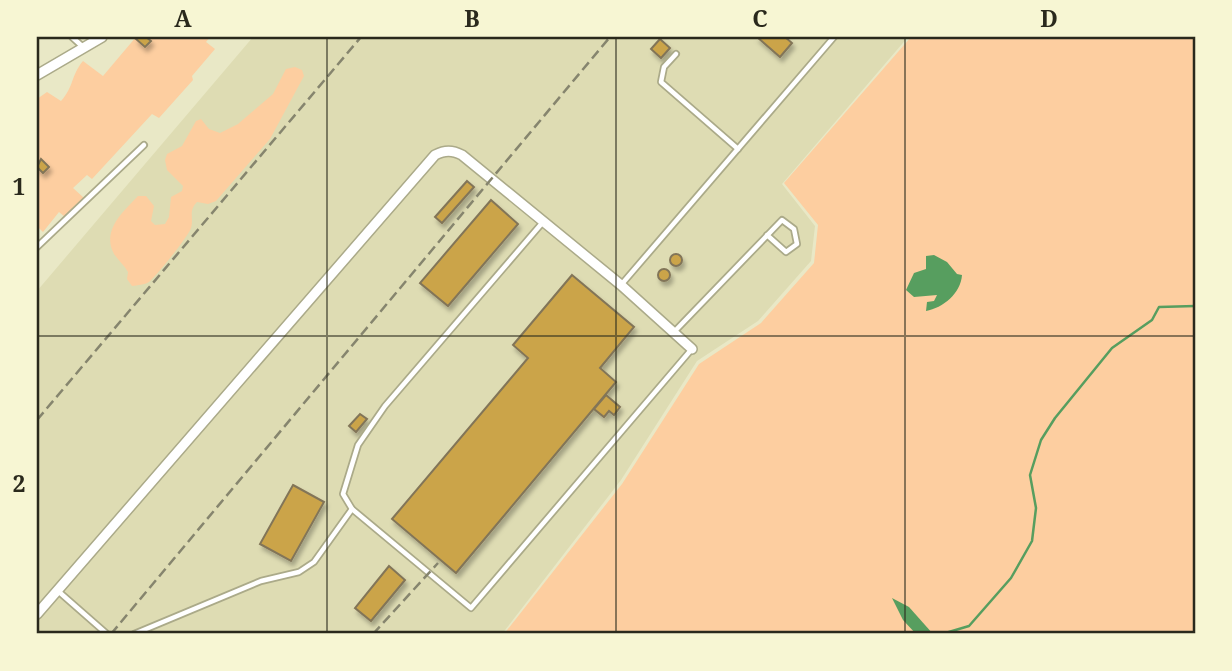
<svg xmlns="http://www.w3.org/2000/svg" width="1232" height="671" font-family="'Noto Serif',serif">
	<style>
		.built { fill: #dedcb3 }
		.green { fill: #fdcea0 }
		.water { fill: #579e5f }
		.lines { fill: none; stroke-linecap: round; stroke-linejoin: round }
		.stream { stroke: #579e5f; stroke-width: 2.5 }
		.building { fill: #cba449; stroke: #827558; stroke-width: 2; filter: url(#shadow) }
		.service-casing { stroke: #abaa89; stroke-width: 8 }
		.minor-casing { stroke: #abaa89; stroke-width: 12 }
		.service { stroke: #fff; stroke-width: 4.5 }
		.minor { stroke: #fff; stroke-width: 9 }
		.rail { stroke: #86856e; stroke-width: 2.5; stroke-dasharray: 10 5; stroke-linecap: butt }
		.grid { fill: none; stroke: #2a291c; stroke-width: 2; stroke-opacity: 0.55 }
		.neatline { fill: none; stroke: #2a291c; stroke-width: 2.5 }
		.grid-label { font-size: 23px; text-anchor: middle; font-weight: bold; fill: #2a291c }
	</style>
	<defs>
		<filter id="shadow"><feDropShadow dx="2.5" dy="4.5" stdDeviation="2" flood-color="#0004"/></filter>
	</defs>
	<rect width="100%" height="100%" fill="#e9e8c6"/>
	<path class="built" d="M253,37H908L782,184L815,226L811,261L758,321L697,361L621,480L502,634H37V291Z"/>
	<g class="green">
		<path d="M136,37H210L206,42L215,49L192,76L193,80L159,118L152,114L92,179L87,175L73,188L84,198L65,217L59,212L43,232L37,226V99L47,92L61,101C74,87 71,75 83,61L103,76Z"/>
		<path d="M911,37H1195V634H504L622,484L699,364L761,323L814,263L818,225L784,183Z"/>
		<path d="M295,67L302,70L304,76L270,139L216,201L208,204L197,202C188,211 194,218 191,228C188,237 157,275 149,282C144,285 138,285 132,286L127,279L128,272C124,265 118,260 114,254C101,230 124,211 138,196H146L154,206L151,221L155,225L165,224L169,217L171,197L182,191L183,186L167,170L165,160L167,154L182,146L196,121L201,119L209,129L220,133L238,124L273,94L286,69Z"/>
	</g>
	<g class="water">
		<path d="M934,255L947,262L957,274L962,275C961,293 943,308 926,311L927,302L934,301L937,295L914,297L906,290L914,273L926,269V256Z"/>
		<path d="M892,598L909,607L933,634H916L903,620Z"/>
	</g>
	<g class="lines">
		<path class="stream" d="M942,634L969,626L1011,578L1032,541L1036,508L1030,475L1041,440L1055,418L1112,348L1152,320L1159,307L1195,306"/>
	</g>
	<g class="building">
		<path d="M138,37H146L151,41L145,47L136,39Z"/>
		<path d="M757,37H785L792,43L780,57Z"/>
		<path d="M660,39L670,48L661,58L651,49Z"/>
		<path d="M41,159L49,167L43,173L37,167Z"/>
		<path d="M467,181L474,187L442,223L435,217Z"/>
		<path d="M491,200L518,224L448,306L420,283Z"/>
		<circle cx="676" cy="260" r="6"/>
		<circle cx="664" cy="275" r="6"/>
		<path d="M572,275L634,327L600,368L616,382L456,573L392,519L528,358L513,345Z"/>
		<path d="M606,395L620,407L614,415L609,411L604,417L594,409Z"/>
		<path d="M360,414L367,419L356,432L349,426Z"/>
		<path d="M293,485L324,502L291,561L260,544Z"/>
		<path d="M389,566L405,580L371,621L355,608Z"/>
	</g>
	<g class="lines">
		<defs>
			<g id="service">
				<path d="M72,37L83,47"/>
				<path d="M676,54L664,67L661,82L738,149"/>
				<path d="M543,222L385,406L358,445L343,494L352,509L471,608L691,350"/>
				<path d="M37,247L144,145"/>
				<path d="M621,285L834,37"/>
				<path d="M674,332L782,220L794,229L797,244L786,252L767,235"/>
				<path d="M58,591L107,634"/>
				<path d="M134,634L261,581L299,572L314,562L352,509"/>
			</g>
			<g id="minor">
				<path d="M37,75L102,37"/>
				<path d="M37,614L435,155C445,150 452,150 462,155L621,285L692,349"/>
			</g>
		</defs>
		<use href="#service" class="service-casing"/>
		<use href="#minor" class="minor-casing"/>
		<use href="#service" class="service"/>
		<use href="#minor" class="minor"/>
		<g class="rail">
			<path d="M37,420L361,37"/>
			<path d="M111,634L610,37"/>
			<path d="M373,634L438,563"/>
		</g>
	</g>
	<path class="grid" d="M327,37V634M616,37V634M905,37V634M37,336H1195"/>
	<rect width="1232" height="671" fill="none" stroke="#f7f6d3" stroke-width="77"/>
	<rect x="38" y="38" width="1156" height="594" class="neatline"/>
	<g class="grid-label">
		<text x="183" y="27">A</text>
		<text x="472" y="27">B</text>
		<text x="760" y="27">C</text>
		<text x="1049" y="27">D</text>
		<text x="19" y="195">1</text>
		<text x="19" y="492">2</text>
	</g>
</svg>
